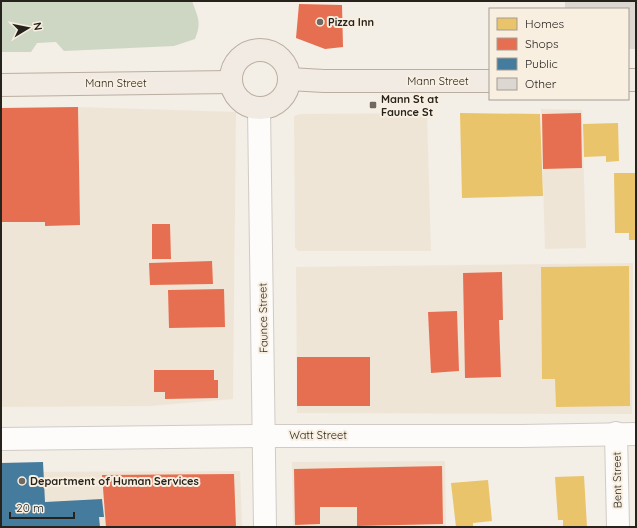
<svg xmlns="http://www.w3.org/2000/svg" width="637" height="528" font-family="Quicksand,sans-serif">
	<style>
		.built { fill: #efe5d6 }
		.green { fill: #ced7c3 }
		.homes { fill: #e9c46a }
		.shops { fill: #e76f51 }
		.public { fill: #457b9d }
		.building { fill: #dcd7d1 }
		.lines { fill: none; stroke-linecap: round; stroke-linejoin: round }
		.minor-casing { stroke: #d0cbc5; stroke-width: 24 }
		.major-casing { stroke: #bbaea1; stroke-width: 24 }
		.minor { stroke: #fdfcfb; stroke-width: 22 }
		.major { stroke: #f1ebe4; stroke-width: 22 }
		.poi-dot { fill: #6e6a63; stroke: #f8efe1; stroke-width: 1.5 }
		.labels { text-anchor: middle; stroke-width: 4; stroke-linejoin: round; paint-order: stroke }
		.poi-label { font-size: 11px; font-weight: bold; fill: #26231d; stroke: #f8efe1; text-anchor: start }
		.street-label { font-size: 11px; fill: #26231d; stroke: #f8efe1 }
	</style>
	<rect width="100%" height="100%" fill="#f3eee6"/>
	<g class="built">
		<path d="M78,107L236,112L233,399L150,406L1,407V109Z"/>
		<path d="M541,109L582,110L586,248L545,249Z"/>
		<path d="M427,113L431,251H298L295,248L294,116L300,114Z"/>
		<path d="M633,263L632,414L297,413L296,267Z"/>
		<path d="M445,461L446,527H293L292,462Z"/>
		<path d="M240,471L242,527H1V472Z"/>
	</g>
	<path class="green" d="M1,1H192C198,18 202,22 195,39L174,46L64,51L56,42L37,43L31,52H1Z"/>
	<g class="homes">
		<path d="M460,113L540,114L543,196L462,198Z"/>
		<path d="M618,123L619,161L606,162V156L584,157L583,124Z"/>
		<path d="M614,173H636V240H629V233H615Z"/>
		<path d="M629,266L630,406L556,407L555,379H542L541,267Z"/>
		<path d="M584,476L587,527H563V520H558L555,477Z"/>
		<path d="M488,480L492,521L473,523V526L456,527L451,483Z"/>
	</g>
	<g class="shops">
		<path d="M299,4L342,5L343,47L325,49L296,38Z"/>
		<path d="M78,107L80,225L45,226V222H1V108Z"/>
		<path d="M581,113L582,168L543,169L542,114Z"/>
		<path d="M152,224H170L171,259H152Z"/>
		<path d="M212,261L213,284L150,285L149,263Z"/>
		<path d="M502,272L503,320H499L501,377L465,378L463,273Z"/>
		<path d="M224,289L225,327L169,328L168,290Z"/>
		<path d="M457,311L459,371L431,373L428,312Z"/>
		<rect x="297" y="357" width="73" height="49"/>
		<path d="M154,370H214V380H218V398L165,399V392H154Z"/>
		<path d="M442,466L443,524L357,526V507H320V524L295,525L294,469Z"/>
		<path d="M234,474L236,527H106L102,475Z"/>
	</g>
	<path class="public" d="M43,462L45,502L102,499L104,517H99L100,527H1V463Z"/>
	<path class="building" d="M565,1H636V49H628V9H565Z"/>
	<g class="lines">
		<defs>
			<g id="minor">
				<path d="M259,109L265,527"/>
				<path d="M616,433L618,527"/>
				<path d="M1,439L264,436H522L636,434"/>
			</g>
			<g id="major">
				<circle cx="260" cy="79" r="29"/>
				<path d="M289,79L324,81H490"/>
				<path d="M628,80H636"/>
				<path d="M1,85L231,82"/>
			</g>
		</defs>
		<use href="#minor" class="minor-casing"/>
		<use href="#major" class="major-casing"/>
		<use href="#minor" class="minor"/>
		<use href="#major" class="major"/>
	</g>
	<g class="poi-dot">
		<circle cx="320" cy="22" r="4"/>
		<rect x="369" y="101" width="8" height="8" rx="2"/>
		<circle cx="22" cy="481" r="4"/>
	</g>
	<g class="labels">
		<g class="poi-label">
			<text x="328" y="26">Pizza Inn</text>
			<text x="381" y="103">Mann St at<tspan x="381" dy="13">Faunce St</tspan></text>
			<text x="30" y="485">Department of Human Services</text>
		</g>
		<g class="street-label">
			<text x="438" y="85">Mann Street</text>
			<text x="116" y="87">Mann Street</text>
			<text transform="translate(263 318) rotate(-91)" y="4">Faunce Street</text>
			<text x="318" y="439">Watt Street</text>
			<text transform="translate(617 480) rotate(-91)" y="4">Bent Street</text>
		</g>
	</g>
	<rect width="637" height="528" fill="none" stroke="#26231d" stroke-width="4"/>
	<rect x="489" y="8" width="140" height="92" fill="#f8efe1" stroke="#a49d93"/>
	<rect x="497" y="18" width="20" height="12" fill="#e9c46a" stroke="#a49d93"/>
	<text x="525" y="28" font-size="12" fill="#26231d">Homes</text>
	<rect x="497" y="38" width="20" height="12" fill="#e76f51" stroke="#a49d93"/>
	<text x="525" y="48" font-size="12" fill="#26231d">Shops</text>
	<rect x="497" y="58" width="20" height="12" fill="#457b9d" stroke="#a49d93"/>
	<text x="525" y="68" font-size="12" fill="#26231d">Public</text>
	<rect x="497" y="78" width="20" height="12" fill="#dcd7d1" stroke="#a49d93"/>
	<text x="525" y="88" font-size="12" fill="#26231d">Other</text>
	<g transform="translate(28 28) rotate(80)" stroke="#f8efe1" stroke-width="3" paint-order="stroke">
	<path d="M0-3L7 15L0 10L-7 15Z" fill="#26231d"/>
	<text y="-6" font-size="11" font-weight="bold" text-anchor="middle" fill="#26231d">N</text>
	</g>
	<path d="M10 512v6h64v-6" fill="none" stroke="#26231d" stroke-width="2"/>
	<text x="16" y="512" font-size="12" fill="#26231d" stroke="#f8efe1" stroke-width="3" paint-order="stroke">20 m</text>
</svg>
